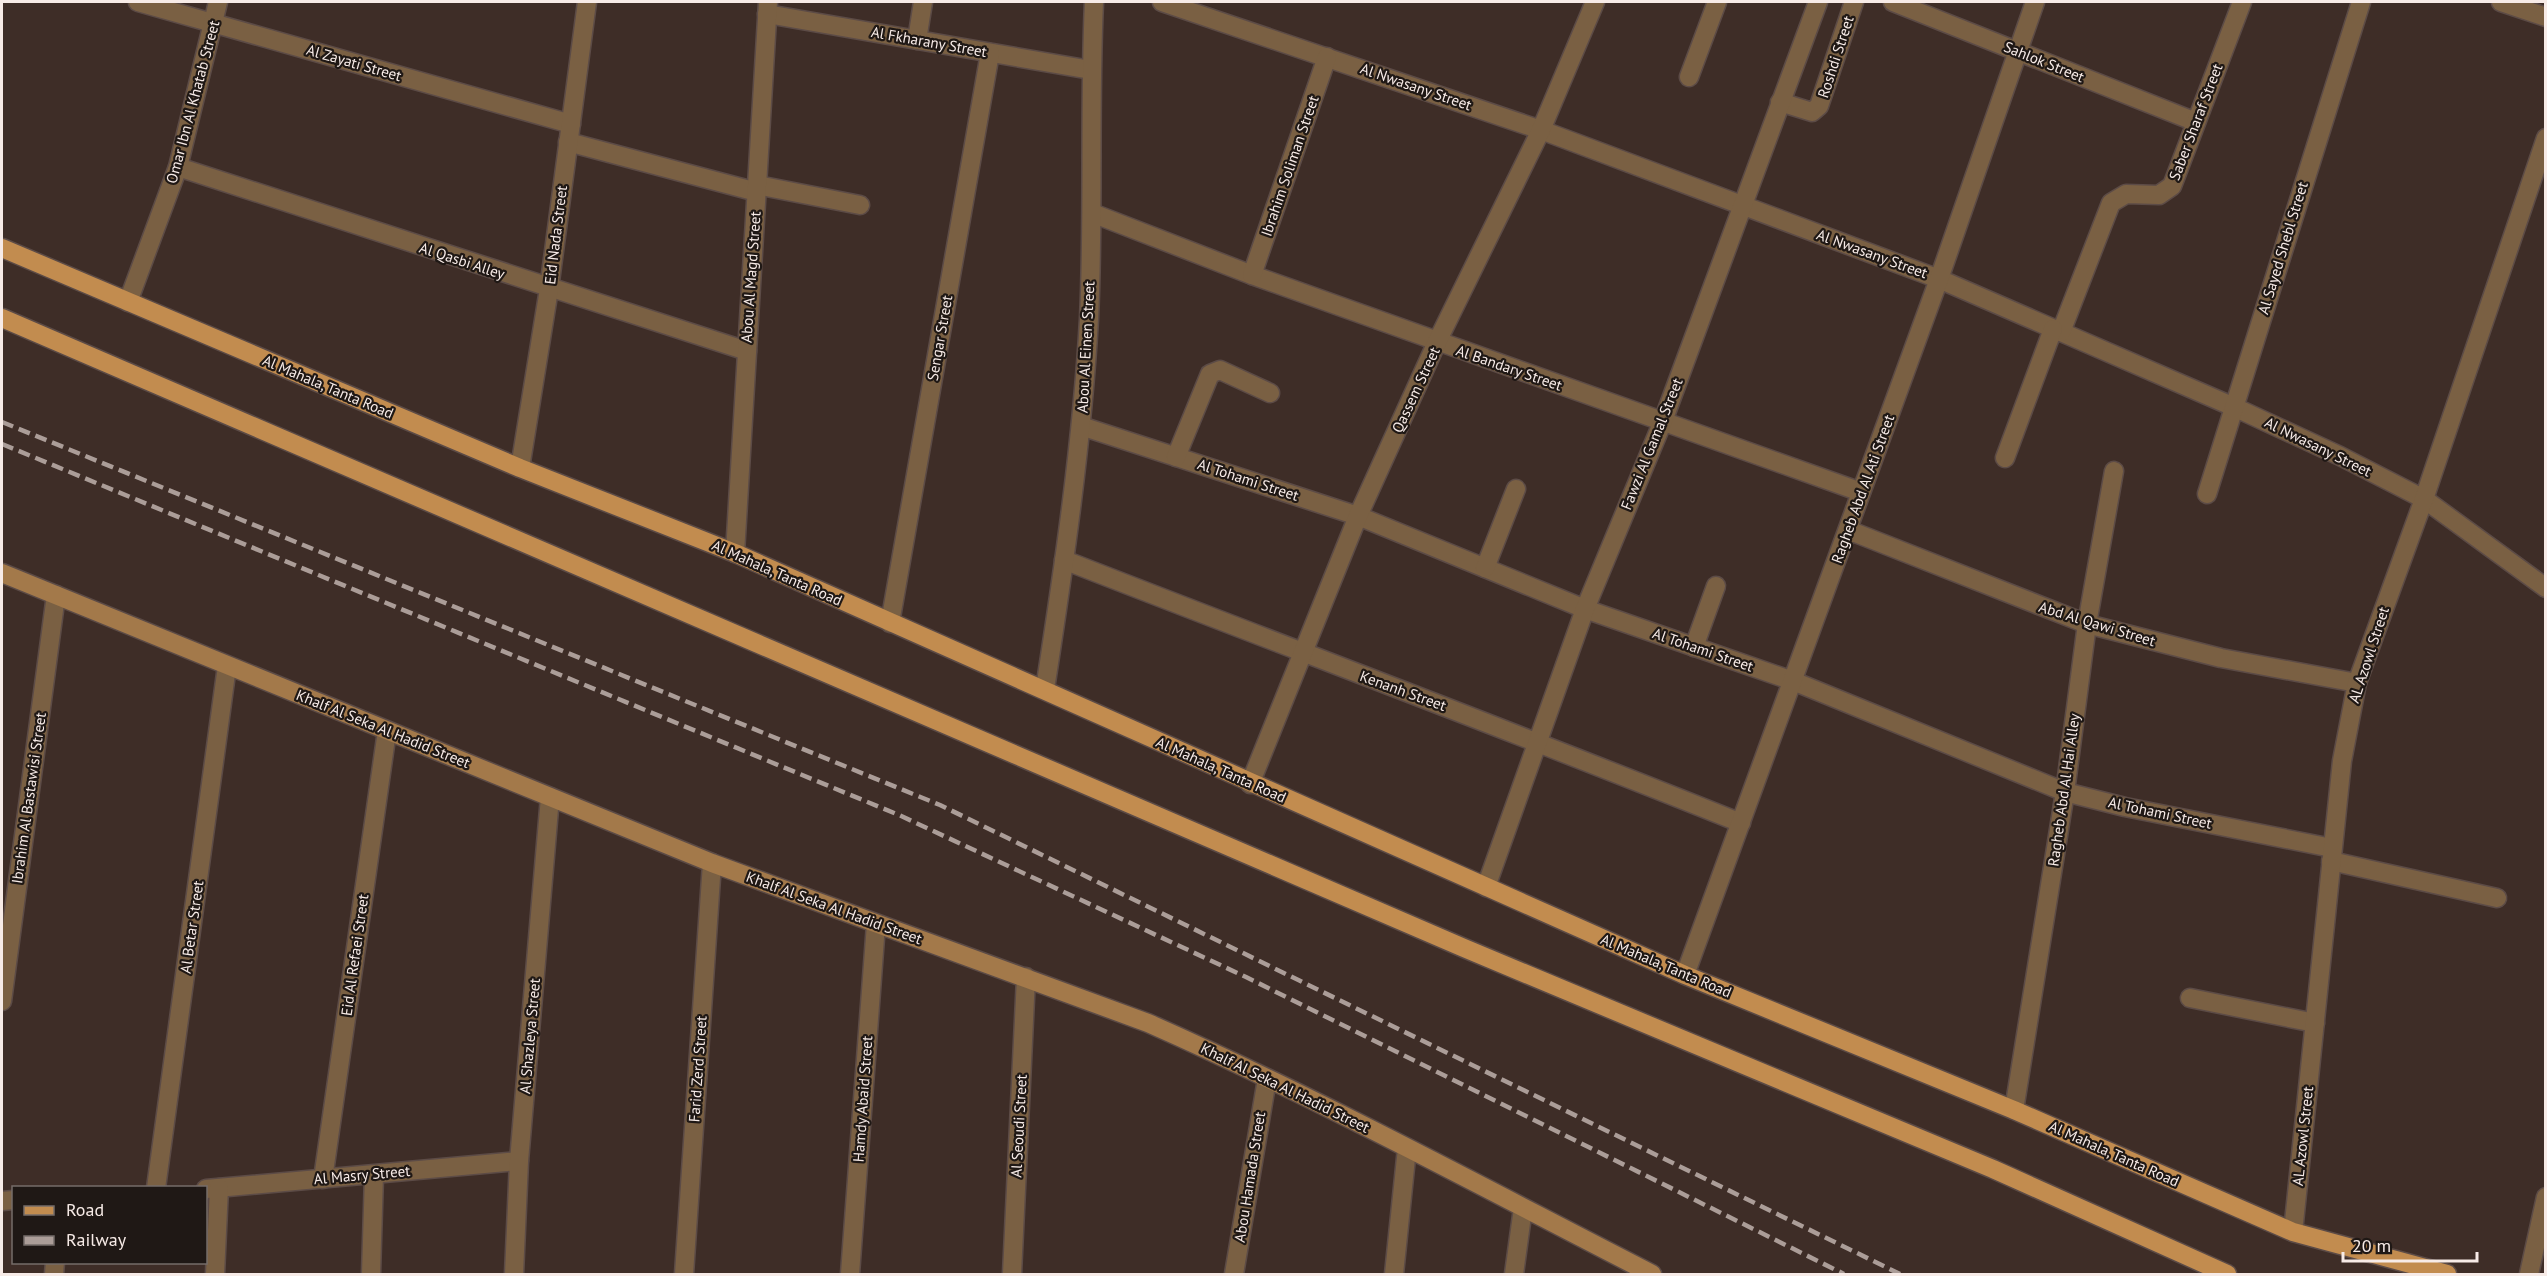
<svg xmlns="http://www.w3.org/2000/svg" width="2547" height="1276" font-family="'PT Sans',sans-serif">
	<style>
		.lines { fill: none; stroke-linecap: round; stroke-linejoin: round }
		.street-casing { stroke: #5c4b46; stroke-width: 21 }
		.secondary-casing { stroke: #5c4b46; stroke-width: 21 }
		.primary-casing { stroke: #5c4b46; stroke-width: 21 }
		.street { stroke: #7a6043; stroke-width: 18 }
		.secondary { stroke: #a3794a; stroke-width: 18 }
		.primary { stroke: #c28c4f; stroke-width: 18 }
		.rail { stroke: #ab9d98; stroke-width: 4.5; stroke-dasharray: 12 6; stroke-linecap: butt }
		.labels { text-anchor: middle; stroke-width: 4.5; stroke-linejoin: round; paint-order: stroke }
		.street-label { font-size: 15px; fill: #f7ebe7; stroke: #1f1815 }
	</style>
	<rect width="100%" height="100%" fill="#3e2d27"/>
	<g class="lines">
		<defs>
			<g id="street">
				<path d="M138,2L571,124"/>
				<path d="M1162,2L1541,130L1939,279L2234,407L2340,456L2424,499L2546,588"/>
				<path d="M1893,2L2196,122"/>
				<path d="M2501,2L2546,17"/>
				<path d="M767,14L1091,70"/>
				<path d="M917,40L923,2"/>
				<path d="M1689,77L1717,2"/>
				<path d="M1780,102L1812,112L1819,106L1854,2"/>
				<path d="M568,142L757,192"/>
				<path d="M178,167L747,351"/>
				<path d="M757,185L860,205"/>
				<path d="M1092,213L1252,275L1861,492"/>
				<path d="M1252,275L1327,57"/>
				<path d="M128,302L178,167L218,2"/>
				<path d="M2061,332L2111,203L2126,194L2159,195L2172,186L2242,2"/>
				<path d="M1081,426L1358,516L1585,609L1793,681L2065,792L2125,807L2332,848"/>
				<path d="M1176,457L1210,374L1220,370L1270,393"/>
				<path d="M2005,458L2053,329"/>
				<path d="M520,468L549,289L587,2"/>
				<path d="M2207,494L2361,2"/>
				<path d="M1848,530L2087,624L2221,658L2357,683"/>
				<path d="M735,553L768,2"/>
				<path d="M1064,560C1290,648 1517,733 1741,823"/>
				<path d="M1485,568L1516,489"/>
				<path d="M890,623L990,53"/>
				<path d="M1694,647L1716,586"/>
				<path d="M1045,689C1064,566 1082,444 1089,319C1094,213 1089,107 1094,2"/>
				<path d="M1250,784L1358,516L1437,342L1541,130L1595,2"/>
				<path d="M2331,861L2497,898"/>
				<path d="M1486,887L1585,609L1663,421L1818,2"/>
				<path d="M1685,975L1939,279L2035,2"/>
				<path d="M2190,998L2315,1023"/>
				<path d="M2,1001L56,595"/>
				<path d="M2014,1110L2065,792L2087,624L2114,471"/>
				<path d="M323,1179L387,731"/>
				<path d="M156,1188L227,666"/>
				<path d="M206,1189L519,1161"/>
				<path d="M2,1201L14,1200"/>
				<path d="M2293,1232L2342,761L2357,683L2424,499L2546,138"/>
				<path d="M54,1274L55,1262"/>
				<path d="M215,1274L219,1188"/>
				<path d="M371,1274L374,1175"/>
				<path d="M514,1274L519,1161L550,797"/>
				<path d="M684,1274L712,863"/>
				<path d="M850,1274L876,924"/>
				<path d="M1012,1274L1026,977"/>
				<path d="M1234,1274L1267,1079"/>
				<path d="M1394,1274L1407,1148"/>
				<path d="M1514,1274L1523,1208"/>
				<path d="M2529,1274L2546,1197"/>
			</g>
			<path id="secondary" d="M2,573L712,863L1148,1023C1320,1099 1486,1189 1652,1274"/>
			<g id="primary">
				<path d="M2,248L520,468L735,553L1685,975L2014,1110L2293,1232L2447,1274"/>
				<path d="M2,318L1464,948L1993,1169L2227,1274"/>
			</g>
		</defs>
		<use href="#street" class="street-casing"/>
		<use href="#secondary" class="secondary-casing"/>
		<use href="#primary" class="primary-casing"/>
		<use href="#street" class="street"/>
		<use href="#secondary" class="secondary"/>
		<use href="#primary" class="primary"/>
		<g class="rail">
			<path d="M2,422L940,805L1900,1274"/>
			<path d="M2,444L899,815L1246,977L1844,1274"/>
		</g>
	</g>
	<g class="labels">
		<g class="street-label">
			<text transform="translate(929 42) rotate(10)" y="5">Al Fkharany Street</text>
			<text transform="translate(1836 57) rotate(-72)" y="5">Roshdi Street</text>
			<text transform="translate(2044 62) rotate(22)" y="5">Sahlok Street</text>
			<text transform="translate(354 63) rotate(16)" y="5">Al Zayati Street</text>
			<text transform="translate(1416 87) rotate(19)" y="5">Al Nwasany Street</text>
			<text transform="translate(193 102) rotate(-75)" y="5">Omar Ibn Al Khatab Street</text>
			<text transform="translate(2196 122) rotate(-69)" y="5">Saber Sharaf Street</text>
			<text transform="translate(1290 166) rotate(-71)" y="5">Ibrahim Soliman Street</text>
			<text transform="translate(556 235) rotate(-83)" y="5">Eid Nada Street</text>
			<text transform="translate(2283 248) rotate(-73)" y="5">Al Sayed Shebl Street</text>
			<text transform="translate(1872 254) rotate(20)" y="5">Al Nwasany Street</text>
			<text transform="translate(462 261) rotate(18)" y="5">Al Qasbi Alley</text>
			<text transform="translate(751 277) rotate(-86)" y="5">Abou Al Magd Street</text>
			<text transform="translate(940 338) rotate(-80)" y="5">Sengar Street</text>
			<text transform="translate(1086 347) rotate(-87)" y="5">Abou Al Einen Street</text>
			<text transform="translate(1509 368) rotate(19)" y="5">Al Bandary Street</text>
			<text transform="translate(328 387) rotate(23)" y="5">Al Mahala, Tanta Road</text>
			<text transform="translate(1416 390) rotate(-65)" y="5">Qassem Street</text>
			<text transform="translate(1652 444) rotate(-68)" y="5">Fawzi Al Gamal Street</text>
			<text transform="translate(2318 447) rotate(26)" y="5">Al Nwasany Street</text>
			<text transform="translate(1248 480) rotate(18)" y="5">Al Tohami Street</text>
			<text transform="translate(1863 489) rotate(-70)" y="5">Ragheb Abd Al Ati Street</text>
			<text transform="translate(777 573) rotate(24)" y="5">Al Mahala, Tanta Road</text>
			<text transform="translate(2097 624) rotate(17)" y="5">Abd Al Qawi Street</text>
			<text transform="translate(1703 650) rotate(19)" y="5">Al Tohami Street</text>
			<text transform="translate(2369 655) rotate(-72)" y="5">AL Azowl Street</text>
			<text transform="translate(1403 691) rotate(20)" y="5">Kenanh Street</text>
			<text transform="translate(383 729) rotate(22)" y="5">Khalf Al Seka Al Hadid Street</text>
			<text transform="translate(1221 770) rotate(24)" y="5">Al Mahala, Tanta Road</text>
			<text transform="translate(2064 790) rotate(-82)" y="5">Ragheb Abd Al Hai Alley</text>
			<text transform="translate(29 798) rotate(-82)" y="5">Ibrahim Al Bastawisi Street</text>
			<text transform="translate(2160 813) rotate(12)" y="5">Al Tohami Street</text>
			<text transform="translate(834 908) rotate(20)" y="5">Khalf Al Seka Al Hadid Street</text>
			<text transform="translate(192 927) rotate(-82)" y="5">Al Betar Street</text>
			<text transform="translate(355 955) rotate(-82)" y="5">Eid Al Refaei Street</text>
			<text transform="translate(1666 966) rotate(23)" y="5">Al Mahala, Tanta Road</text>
			<text transform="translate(530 1036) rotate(-85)" y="5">Al Shazleya Street</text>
			<text transform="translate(698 1069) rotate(-86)" y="5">Farid Zerd Street</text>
			<text transform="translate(1285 1088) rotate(26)" y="5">Khalf Al Seka Al Hadid Street</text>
			<text transform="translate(863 1099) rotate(-86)" y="5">Hamdy Abaid Street</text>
			<text transform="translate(1019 1126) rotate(-87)" y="5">Al Seoudi Street</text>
			<text transform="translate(2303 1136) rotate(-84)" y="5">AL Azowl Street</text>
			<text transform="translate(2114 1154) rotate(24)" y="5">Al Mahala, Tanta Road</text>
			<text transform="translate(362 1175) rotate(-5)" y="5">Al Masry Street</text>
			<text transform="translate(1250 1177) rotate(-81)" y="5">Abou Hamada Street</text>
		</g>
	</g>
	<rect width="2547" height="1276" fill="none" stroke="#f7ebe7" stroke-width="6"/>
	<rect x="12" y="1186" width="195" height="78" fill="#1f1815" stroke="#756c69" stroke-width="1.5"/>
	<rect x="24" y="1206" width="30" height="9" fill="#c28c4f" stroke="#756c69" stroke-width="1.5"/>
	<text x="66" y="1216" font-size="18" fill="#f7ebe7">Road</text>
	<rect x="24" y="1236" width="30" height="9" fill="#ab9d98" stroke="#756c69" stroke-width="1.5"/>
	<text x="66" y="1246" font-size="18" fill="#f7ebe7">Railway</text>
	<path d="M2343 1252v9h134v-9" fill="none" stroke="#f7ebe7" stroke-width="3"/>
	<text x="2352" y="1252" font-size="18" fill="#f7ebe7" stroke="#1f1815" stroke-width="4.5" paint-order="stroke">20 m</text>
</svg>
